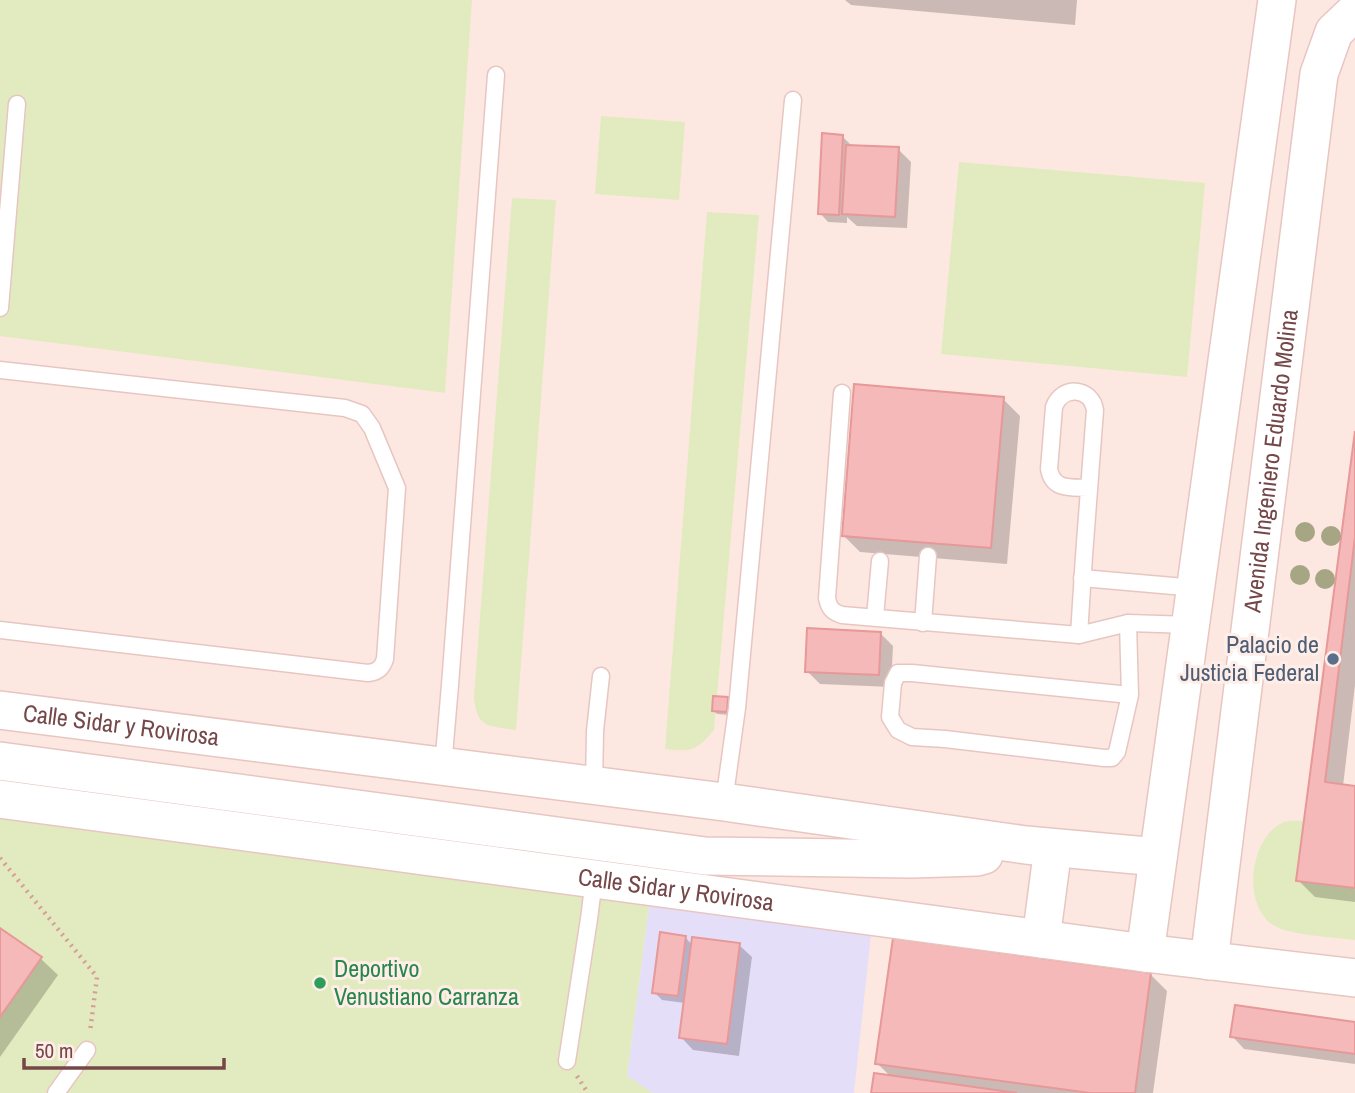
<svg xmlns="http://www.w3.org/2000/svg" width="1355" height="1093" font-family="'Archivo Narrow',sans-serif">
	<style>
		.education { fill: #e5def9 }
		.green { fill: #e2ebbf }
		.shadow { fill: #0003 }
		.building { fill: #f4b9b8; stroke: #e79898; stroke-width: 2 }
		.lines { fill: none; stroke-linecap: round; stroke-linejoin: round }
		.service-casing { stroke: #e7c6c2; stroke-width: 19 }
		.tertiary-casing { stroke: #e7c6c2; stroke-width: 40 }
		.path { stroke: #d89c9b; stroke-width: 4.5; stroke-dasharray: 2 5; stroke-linecap: butt }
		.service { stroke: #fff; stroke-width: 16 }
		.tertiary { stroke: #fff; stroke-width: 37 }
		.tree { fill: #a6a685 }
		.service-dot { fill: #5c6f8a; stroke: #ffeee8; stroke-width: 2.5 }
		.leisure-dot { fill: #2e9e5b; stroke: #ffeee8; stroke-width: 2.5 }
		.labels { text-anchor: middle; stroke-width: 6; stroke-linejoin: round; paint-order: stroke }
		.street-label { font-size: 24px; fill: #754748; stroke: #ffeee8 }
		.service-label { font-size: 24px; fill: #4e5e75; stroke: #ffeee8; text-anchor: end }
		.leisure-label { font-size: 24px; fill: #27864d; stroke: #ffeee8; text-anchor: start }
	</style>
	<rect width="100%" height="100%" fill="#fde8e1"/>
	<path class="education" d="M651,889L873,916L854,1093H653L627,1076Z"/>
	<g class="green">
		<path d="M0,0H472L445,393L0,336Z"/>
		<path d="M601,116L685,122L679,200L595,194Z"/>
		<path d="M959,162L1205,183L1187,377L941,354Z"/>
		<path d="M512,198L556,200L516,730C488,726 476,728 474,696Z"/>
		<path d="M707,212L759,215L714,730C696,751 692,752 665,749Z"/>
		<path d="M0,812L651,889L627,1076L653,1093H0Z"/>
		<path d="M1304,821L1355,888V940C1334,937 1286,936 1270,923C1242,900 1251,838 1282,823C1288,820 1297,821 1304,821Z"/>
	</g>
	<g class="shadow">
		<path d="M845,0H1077L1075,25L851,5Z"/>
		<path d="M842,136L851,145V147L898,149L911,162L907,228L857,226L847,217V223L828,222L820,213Z"/>
		<path d="M1003,399L1020,416L1007,564L860,552L843,535Z"/>
		<path d="M1355,445V685L1343,786L1355,787V902L1315,897L1298,880Z"/>
		<path d="M880,633L893,646L891,687L820,684L807,671Z"/>
		<path d="M727,699L731,703L730,715L717,714L714,711Z"/>
		<path d="M0,930L41,959L58,975L0,1057Z"/>
		<path d="M685,937L693,946L739,945L752,957L739,1056L693,1050L681,1037L685,1003L662,1000L654,992Z"/>
		<path d="M1150,974L1167,991L1153,1093H873L891,1077L877,1063Z"/>
		<path d="M1355,1024V1064L1244,1049L1232,1036Z"/>
	</g>
	<g class="building">
		<path d="M822,133L843,135L839,215L818,214Z"/>
		<path d="M846,145L899,147L895,217L842,214Z"/>
		<path d="M854,384L1004,397L991,548L842,536Z"/>
		<path d="M1355,431V537L1325,782L1355,786V888L1296,881Z"/>
		<path d="M807,628L881,632L879,675L805,672Z"/>
		<path d="M713,696L728,697L727,712L712,711Z"/>
		<path d="M0,928L42,957L0,1017Z"/>
		<path d="M660,932L686,936L678,996L652,993Z"/>
		<path d="M692,937L740,943L727,1044L679,1038Z"/>
		<path d="M893,938L1151,973L1135,1093H1090L875,1064Z"/>
		<path d="M1235,1005L1355,1022V1054L1230,1037Z"/>
		<path d="M874,1073L1017,1093H871Z"/>
	</g>
	<g class="lines">
		<defs>
			<g id="service">
				<path d="M0,308L17,104"/>
				<path d="M0,370L345,408L362,414L372,428L397,488L385,659C382,668 378,672 368,673L0,630"/>
				<path d="M842,393L827,598C829,608 832,612 842,615L1079,635L1128,623L1191,625"/>
				<path d="M1082,578L1196,588"/>
				<path d="M875,617L880,561"/>
				<path d="M923,623L928,556"/>
				<path d="M1128,623L1130,695L1117,752L1112,758H1104L945,739L912,737L898,730L890,717L893,683L898,673H912L1130,695"/>
				<path d="M1079,635L1084,556L1095,410C1091,387 1062,385 1054,407L1049,469C1053,491 1071,487 1089,488"/>
				<path d="M443,767L450,685L496,75"/>
				<path d="M594,786L595,731L601,676"/>
				<path d="M724,802L737,708L793,100"/>
				<path d="M567,1061L589,919L594,879"/>
				<path d="M56,1093L87,1050"/>
			</g>
			<g id="tertiary">
				<path id="s1" d="M0,710L724,802L1026,845L1158,857"/>
				<path d="M0,761L705,856L911,859L977,857L984,855"/>
				<path id="s2" d="M0,799L1145,953L1355,978"/>
				<path d="M1041,939L1053,848"/>
				<path d="M1145,953L1277,0"/>
				<path id="s3" d="M1209,961L1319,74L1334,32L1355,12"/>
			</g>
		</defs>
		<use href="#service" class="service-casing"/>
		<use href="#tertiary" class="tertiary-casing"/>
		<g class="path">
			<path d="M0,858L97,977L90,1032"/>
			<path d="M577,1076L588,1093"/>
		</g>
		<use href="#service" class="service"/>
		<use href="#tertiary" class="tertiary"/>
	</g>
	<g class="tree">
		<circle cx="1305" cy="532" r="10"/>
		<circle cx="1331" cy="536" r="10"/>
		<circle cx="1300" cy="575" r="10"/>
		<circle cx="1325" cy="579" r="10"/>
	</g>
	<circle class="service-dot" cx="1333" cy="659" r="7"/>
	<circle class="leisure-dot" cx="320" cy="983" r="7"/>
	<g class="labels">
		<g class="street-label">
			<text dy="8" stroke="none"><textPath href="#s3" startOffset="504">Avenida Ingeniero Eduardo Molina</textPath></text>
			<text dy="8" stroke="none"><textPath href="#s1" startOffset="122">Calle Sidar y Rovirosa</textPath></text>
			<text dy="8" stroke="none"><textPath href="#s2" startOffset="682">Calle Sidar y Rovirosa</textPath></text>
		</g>
		<g class="service-label">
			<text x="1319" y="653">Palacio de<tspan x="1319" dy="28">Justicia Federal</tspan></text>
		</g>
		<g class="leisure-label">
			<text x="334" y="977">Deportivo<tspan x="334" dy="28">Venustiano Carranza</tspan></text>
		</g>
	</g>
	<path d="M24 1058v10h200v-10" fill="none" stroke="#754748" stroke-width="3.5"/>
	<text x="35" y="1058" font-size="21" fill="#754748" stroke="#ffeee8" stroke-width="5" paint-order="stroke">50 m</text>
</svg>
